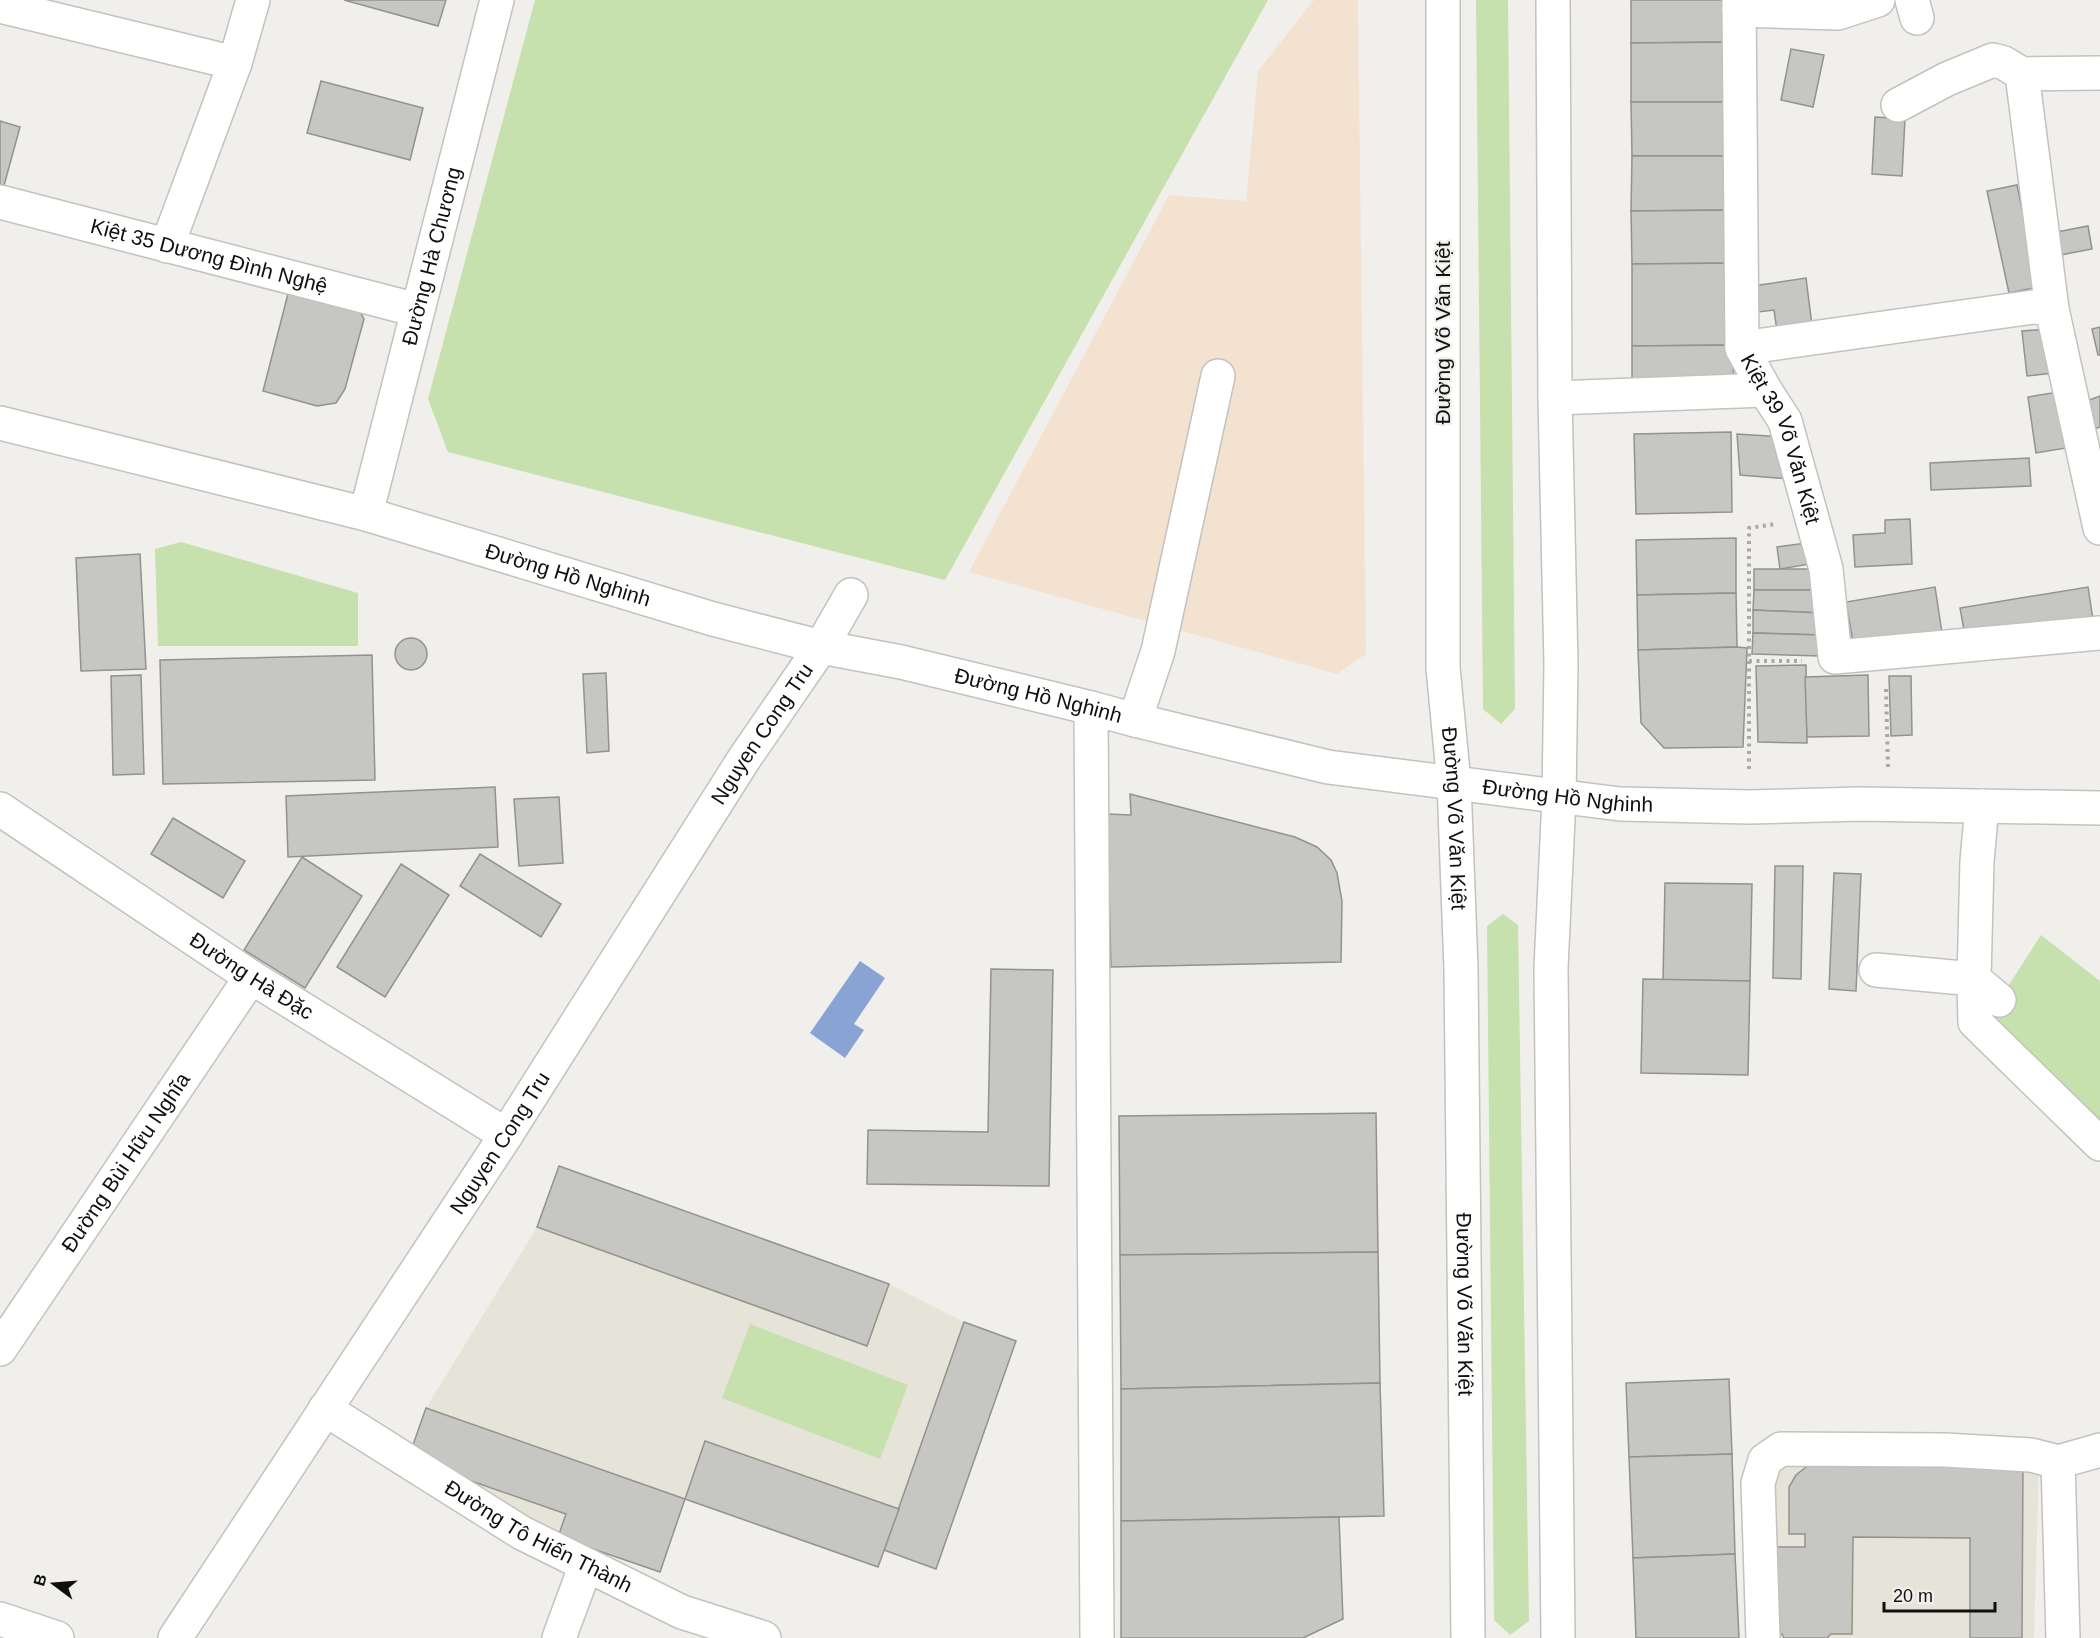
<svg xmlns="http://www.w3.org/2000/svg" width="2100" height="1638" font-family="Arial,sans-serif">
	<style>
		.built { fill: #e6e4d9 }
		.industrial { fill: #f4e2d1 }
		.green { fill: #c6e1ad }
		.water { fill: #89a4d4 }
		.building { fill: #c6c6c2; stroke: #92928e; stroke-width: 1.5 }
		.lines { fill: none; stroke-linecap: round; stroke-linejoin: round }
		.minor-casing { stroke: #c2c2be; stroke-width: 36 }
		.major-casing { stroke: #c2c2be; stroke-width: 36 }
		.path { stroke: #a9a9a5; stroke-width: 4; stroke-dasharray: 3 4.5; stroke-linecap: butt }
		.minor { stroke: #fff; stroke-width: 33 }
		.major { stroke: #fff; stroke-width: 33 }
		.labels { text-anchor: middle; stroke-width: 4.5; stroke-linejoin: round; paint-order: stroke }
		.street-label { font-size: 21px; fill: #0f0f0e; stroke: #f0efeb }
	</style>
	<rect width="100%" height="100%" fill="#f0efeb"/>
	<g class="built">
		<path d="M559,1166L889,1284L964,1322L1016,1341L936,1569L884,1551L878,1567L685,1499L660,1572L558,1537L408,1459L426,1408L537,1227Z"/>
		<path d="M1785,1458L2039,1468L2034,1638H1768L1769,1467Z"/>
	</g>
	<path class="industrial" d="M1314,0H1358L1366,654L1337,674L969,572L1169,195L1246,201L1258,71Z"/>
	<g class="green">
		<path d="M535,0H1268L945,580L448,452L428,399Z"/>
		<path d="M1476,0H1508L1515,709L1501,724L1483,709Z"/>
		<path d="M181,542L358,593V646H158L155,549Z"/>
		<path d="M1503,914L1518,925L1529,1621L1510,1635L1494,1620L1487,926Z"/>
		<path d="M2041,935L2100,981V1133L1985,1022Z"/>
		<path d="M750,1324L908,1385L880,1459L722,1398Z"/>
	</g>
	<path class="water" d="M860,961L885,978L854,1024L864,1030L845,1058L810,1033Z"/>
	<g class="building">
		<path d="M344,0H446L438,26Z"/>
		<path d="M1631,0H1733V42L1631,43Z"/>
		<path d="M1733,42V102H1631V43Z"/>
		<path d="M1791,49L1824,55L1813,107L1781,100Z"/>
		<path d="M321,81L423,108L410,160L307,133Z"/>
		<path d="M1631,102H1733V156H1632Z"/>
		<path d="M1875,117L1905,119L1902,176L1872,174Z"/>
		<path d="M0,121L20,127L3,189L0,188Z"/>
		<path d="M1632,156H1733V210L1631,211Z"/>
		<path d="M2017,185L2038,287L2009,293L1987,191Z"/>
		<path d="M1733,210L1734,263L1632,264L1631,211Z"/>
		<path d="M2088,226L2092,249L2045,258L2041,235Z"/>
		<path d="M1734,263V345L1632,346V264Z"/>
		<path d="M1806,278L1813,333L1778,338L1774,310L1750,313L1747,287Z"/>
		<path d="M290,286L359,309L364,319L345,389L336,403L317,406L263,391Z"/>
		<path d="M2100,327V355H2098L2092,329Z"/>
		<path d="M2048,329L2053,373L2027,376L2022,331Z"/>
		<path d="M1734,345L1733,384L1632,386V346Z"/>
		<path d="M2064,391L2072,447L2036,453L2028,397Z"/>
		<path d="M2100,396V427L2089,431L2078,404Z"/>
		<path d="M1731,432L1732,512L1636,514L1634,434Z"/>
		<path d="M1737,434L1782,437L1791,479L1740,475Z"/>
		<path d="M2029,458L2031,486L1931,490L1930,463Z"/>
		<path d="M1910,519L1912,564L1855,567L1853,535L1885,533V520Z"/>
		<path d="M1736,538V593L1637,595L1636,540Z"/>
		<path d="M1814,542L1817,563L1780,569L1777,547Z"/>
		<path d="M140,554L146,669L81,671L76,558Z"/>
		<rect x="1754" y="569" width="67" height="21"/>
		<path d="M1935,587L1942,633L1854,648L1846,602Z"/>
		<path d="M2088,587L2093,620L1966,641L1960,608Z"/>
		<path d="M1754,590H1821V613L1753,610Z"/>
		<path d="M1736,593L1737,647L1638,650L1637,595Z"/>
		<path d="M1753,610L1821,613V635L1753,633Z"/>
		<path d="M1753,633L1821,635L1820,656L1752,654Z"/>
		<circle cx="411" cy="654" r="16"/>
		<path d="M1737,647L1747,648L1743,747L1664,748L1641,723L1638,650Z"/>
		<path d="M372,655L375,780L163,784L160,660Z"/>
		<path d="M1806,665L1807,743L1758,742L1756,666Z"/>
		<path d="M606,673L609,751L587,753L583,674Z"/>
		<path d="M141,675L144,774L113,775L111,676Z"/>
		<path d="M1868,675L1869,736L1807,737L1805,677Z"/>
		<path d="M1889,676H1911L1912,735L1891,736Z"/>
		<path d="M495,787L498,847L288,857L286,796Z"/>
		<path d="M1130,794L1295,837L1317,847L1331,860L1337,873L1342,901L1341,962L1111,967L1107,814L1131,815Z"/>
		<path d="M559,797L563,863L519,866L514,799Z"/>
		<path d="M173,818L245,861L223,898L151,854Z"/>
		<path d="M480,854L561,904L541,937L460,886Z"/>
		<path d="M302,857L362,896L305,988L244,950Z"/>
		<path d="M401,864L449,895L385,997L337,967Z"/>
		<path d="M1775,866H1803L1801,979L1773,978Z"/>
		<path d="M1834,873L1861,874L1856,991L1829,989Z"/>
		<path d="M1665,883L1752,884L1750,981L1663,980Z"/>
		<path d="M991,969L1053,970L1049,1186L867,1184L868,1130L988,1132Z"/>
		<path d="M1643,979L1750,981L1748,1075L1641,1073Z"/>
		<path d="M1376,1113L1378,1252L1120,1255L1119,1116Z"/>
		<path d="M559,1166L889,1284L867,1346L537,1227Z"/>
		<path d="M1378,1252L1380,1383L1121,1389L1120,1255Z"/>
		<path d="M964,1322L1016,1341L936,1569L884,1550Z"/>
		<path d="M1729,1379L1732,1454L1629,1457L1626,1383Z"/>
		<path d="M1380,1383L1384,1516L1121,1521V1389Z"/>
		<path d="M426,1408L685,1499L660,1572L558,1537L566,1514L408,1459Z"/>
		<path d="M705,1441L899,1509L878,1567L685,1499Z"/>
		<path d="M1732,1454L1735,1554L1633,1558L1629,1457Z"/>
		<path d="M1810,1464L2023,1465L2022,1638H1970V1538L1853,1537L1852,1634H1831L1827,1638H1784L1782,1634H1776V1547H1805V1534H1789V1487L1796,1475Z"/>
		<path d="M1339,1517L1343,1619L1303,1638H1121V1521Z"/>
		<path d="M1735,1554L1739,1638H1636L1633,1558Z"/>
	</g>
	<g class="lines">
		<defs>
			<g id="minor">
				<path id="s1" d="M1739,0L1742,348L1765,390L1785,421L1826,569L1835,657L2100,633"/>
				<path d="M1912,0L1917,18"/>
				<path d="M0,6L235,63"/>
				<path d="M1739,10L1838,13L1878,0"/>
				<path d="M1898,105L1947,79L1993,60L2004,63L2022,74"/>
				<path id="s2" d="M0,202L417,310"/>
				<path d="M167,246L235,63L253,0"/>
				<path d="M2052,309L2022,74L2100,73"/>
				<path d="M1742,348L2033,307L2052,309L2100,528"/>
				<path d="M1555,398L1765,390"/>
				<path id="s3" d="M0,423L366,514L713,619L821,647L901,662L1091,708L1135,720L1328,767L1620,804L1749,807L1860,804L2100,808"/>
				<path id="s4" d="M366,514L497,0"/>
				<path d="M1091,708L1097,1638"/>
				<path d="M1135,720L1158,651L1218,376"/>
				<path d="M1982,806L1977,861L1974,979L1999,1000"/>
				<path id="s5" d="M0,809L251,977L506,1135"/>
				<path d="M1876,970L1974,979L1975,1022L2100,1144"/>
				<path id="s6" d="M0,1349L251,977"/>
				<path id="s7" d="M325,1409L522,1533L682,1612L764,1638"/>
				<path d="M2058,1462L2063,1638"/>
				<path d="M2058,1462L2100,1450"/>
				<path d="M0,1619L57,1638"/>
				<path id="s8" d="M175,1638L506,1135L744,759L821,647L851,595"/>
				<path d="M559,1638L586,1565"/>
				<path d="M1763,1638L1758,1483L1765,1460L1781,1449L1945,1450L2031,1455L2058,1462"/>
			</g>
			<g id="major">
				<path id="s9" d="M1443,0V668L1454,783L1461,969L1468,1638"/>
				<path d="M1553,0L1555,398L1561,664L1559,798L1551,968L1558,1638"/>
			</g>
		</defs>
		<use href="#minor" class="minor-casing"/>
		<use href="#major" class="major-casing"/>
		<g class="path">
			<path d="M1749,661H1802"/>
			<path d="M1886,689L1888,768"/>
			<path d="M1749,769V528L1776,524"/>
		</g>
		<use href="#minor" class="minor"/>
		<use href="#major" class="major"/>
	</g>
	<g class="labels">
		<g class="street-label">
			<text dy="7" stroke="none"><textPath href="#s2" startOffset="216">Kiệt 35 Dương Đình Nghệ</textPath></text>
			<text dy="7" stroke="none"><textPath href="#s4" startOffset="266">Đường Hà Chương</textPath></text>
			<text transform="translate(1443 333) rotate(-90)" y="7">Đường Võ Văn Kiệt</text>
			<text dy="7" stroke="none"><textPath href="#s1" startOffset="448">Kiệt 39 Võ Văn Kiệt</textPath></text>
			<text dy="7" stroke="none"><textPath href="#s3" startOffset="588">Đường Hồ Nghinh</textPath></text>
			<text dy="7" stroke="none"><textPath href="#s3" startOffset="1074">Đường Hồ Nghinh</textPath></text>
			<text dy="7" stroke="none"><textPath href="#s8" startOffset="1078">Nguyen Cong Tru</textPath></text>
			<text dy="7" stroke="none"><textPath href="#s3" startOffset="1614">Đường Hồ Nghinh</textPath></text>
			<text dy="7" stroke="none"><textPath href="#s9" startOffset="819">Đường Võ Văn Kiệt</textPath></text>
			<text dy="7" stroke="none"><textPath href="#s5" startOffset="302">Đường Hà Đặc</textPath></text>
			<text dy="7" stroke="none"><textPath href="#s8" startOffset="592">Nguyen Cong Tru</textPath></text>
			<text dy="7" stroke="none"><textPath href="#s6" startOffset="225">Đường Bùi Hữu Nghĩa</textPath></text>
			<text dy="7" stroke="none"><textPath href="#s9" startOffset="1305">Đường Võ Văn Kiệt</textPath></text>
			<text dy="7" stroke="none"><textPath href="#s7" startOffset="249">Đường Tô Hiến Thành</textPath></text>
		</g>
	</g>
	<g transform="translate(54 1584) rotate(286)" stroke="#f0efeb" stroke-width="4.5" paint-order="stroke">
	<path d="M0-4.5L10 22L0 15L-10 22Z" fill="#0f0f0e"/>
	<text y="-9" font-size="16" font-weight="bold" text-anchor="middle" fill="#0f0f0e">B</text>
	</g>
	<path d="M1884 1602v9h111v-9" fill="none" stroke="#0f0f0e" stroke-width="3"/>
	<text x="1893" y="1602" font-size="18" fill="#0f0f0e" stroke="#f0efeb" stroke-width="4.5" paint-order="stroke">20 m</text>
</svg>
